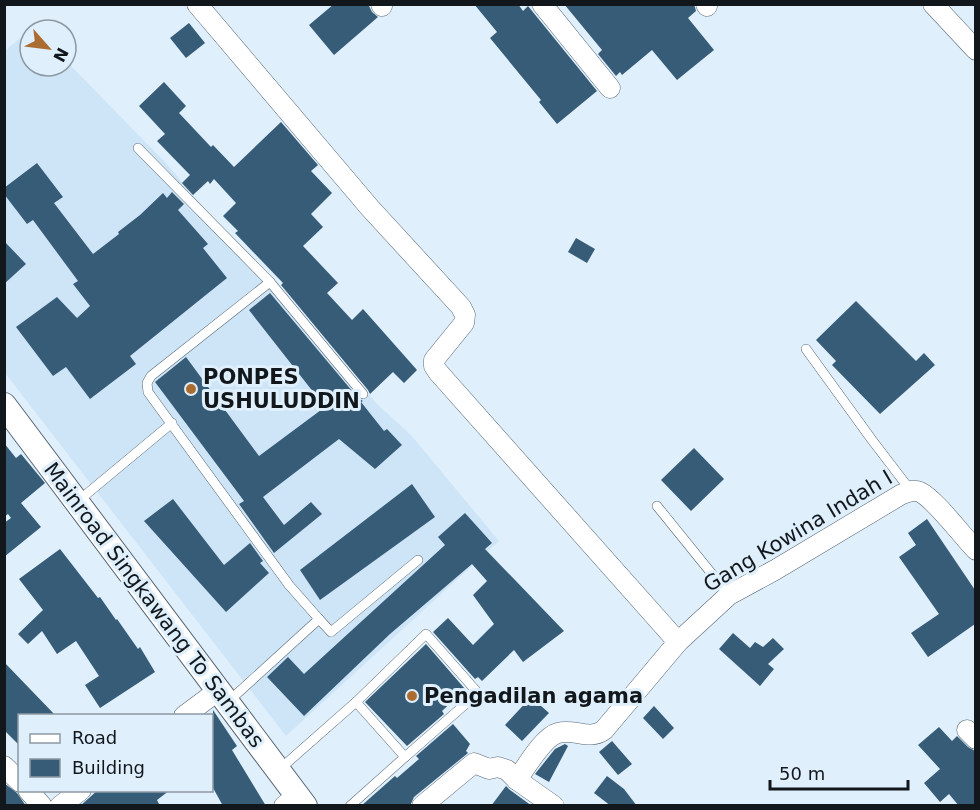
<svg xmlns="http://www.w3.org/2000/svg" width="980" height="810" font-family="'DejaVu Sans',sans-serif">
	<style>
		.built { fill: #cee5f7 }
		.building { fill: #375c77 }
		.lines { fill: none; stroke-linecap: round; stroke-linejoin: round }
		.service-casing { stroke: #596772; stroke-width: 10 }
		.minor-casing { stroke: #596772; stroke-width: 21 }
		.tertiary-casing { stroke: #596772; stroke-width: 26 }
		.service { stroke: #fff; stroke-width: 9 }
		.minor { stroke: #fff; stroke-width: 20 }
		.tertiary { stroke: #fff; stroke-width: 24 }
		.poi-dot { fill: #aa6c31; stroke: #dfeffc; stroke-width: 2 }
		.labels { text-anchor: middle; stroke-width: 6; stroke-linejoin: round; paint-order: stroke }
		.poi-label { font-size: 21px; font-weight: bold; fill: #12171c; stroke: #dfeffc; text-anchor: start }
		.street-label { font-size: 21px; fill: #12171c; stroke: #dfeffc }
	</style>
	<rect width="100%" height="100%" fill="#dfeffc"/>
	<path class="built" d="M33,27L36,30H30V66H66V61L165,162L235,244L343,362L377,404L411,435L499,541L286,736L5,373V51Z"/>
	<g class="building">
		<path d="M334,4H368L372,12L378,17L334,55L309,25Z"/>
		<path d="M474,4H518L523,11L528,6L597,91L557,124L539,102L541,100L490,38L497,32Z"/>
		<path d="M564,4H694L696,11L688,18L714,50L677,80L652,50L622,75L620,72L616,76L598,54L602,50Z"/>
		<path d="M189,23L205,43L186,58L170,38Z"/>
		<path d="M164,82L186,106L179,113L211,147L213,145L234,167L281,122L318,165L311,171L332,193L311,214L323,227L303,246L338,283L327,293L352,320L363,309L417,370L404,383L393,372L370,394L368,390L281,285L283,283L235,233L238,231L223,216L236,203L214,179L210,184L208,181L193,195L182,183L190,175L157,141L165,134L139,106Z"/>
		<path d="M37,163L63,197L54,203L93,254L119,234L118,232L140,215L163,193L167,198L172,192L184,204L178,210L208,244L203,248L227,278L130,356L136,364L90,399L66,367L53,376L16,327L57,297L77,318L90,306L73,284L78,281L33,220L27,224L4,194V188Z"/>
		<path d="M576,238L595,249L587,263L568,252Z"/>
		<path d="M4,241L26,264L4,284Z"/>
		<path d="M270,293L358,398L363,401L361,402L384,431L387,429L402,445L375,469L339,439L263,497L284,525L311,502L322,514L274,553L239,504L244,501L155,382L186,357L259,456L325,407L249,310Z"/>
		<path d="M856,301L916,361L924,353L935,365L880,414L832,365L836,361L816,340Z"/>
		<path d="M4,443L16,458L21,454L45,483L21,503L41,527L4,557V523L11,518L8,514L4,517Z"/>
		<path d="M694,448L724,479L691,511L661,480Z"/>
		<path d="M412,484L435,517L320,600L300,570Z"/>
		<path d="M173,499L224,565L250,543L263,561L260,563L269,573L226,612L144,521Z"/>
		<path d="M465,513L492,543L485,549L564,631L523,662L514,650L482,681L478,677L475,679L433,632L448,618L473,645L494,624L473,595L487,581L472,564L390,634L304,716L267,677L288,657L304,674L445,545L438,537Z"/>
		<path d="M927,519L975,590V624L928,657L911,633L939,614L899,557L916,545L908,533Z"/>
		<path d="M60,549L98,598L100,597L116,620L117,619L138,649L140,647L155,672L100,708L85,685L99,676L76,641L57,654L42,631L28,644L18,634L43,610L19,579Z"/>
		<path d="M733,633L750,648L755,642L763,647L773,638L784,649L768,664L774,669L760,686L719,649Z"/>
		<path d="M426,644L465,689L442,711L444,714L407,746L365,702Z"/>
		<path d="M4,662L56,716H20V746L4,730Z"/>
		<path d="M531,697L549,713L522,741L505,725Z"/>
		<path d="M654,706L674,728L663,739L643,718Z"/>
		<path d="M213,710L237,746L232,750L266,806H223L212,786Z"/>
		<path d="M453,724L470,744L466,751L468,753L414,797L410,806H361L395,776L397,778L419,759L416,756Z"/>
		<path d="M939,727L952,741L957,736L968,747L975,751V806H959L949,794L940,802L924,783L940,769L918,745Z"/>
		<path d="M612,741L632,764L618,775L599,752Z"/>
		<path d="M565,744L568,746L549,782L535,774L555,749Z"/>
		<path d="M607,776L624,789L637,806H611L594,793Z"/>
		<path d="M4,783L17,793L26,806H4Z"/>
		<path d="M506,786L510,790L532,806H491Z"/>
		<path d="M98,790H170L157,800L160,806H80Z"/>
	</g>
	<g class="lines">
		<defs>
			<g id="service">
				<path d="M138,148L270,282"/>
				<path d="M806,349L872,440L911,491"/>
				<path d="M77,502L172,423"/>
				<path d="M657,506L729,595"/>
				<path d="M319,619L289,585L148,392L147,383L151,376L270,282L363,394"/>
				<path d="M229,701L319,619L331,632L418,560"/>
				<path d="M356,702L426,634L478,693L405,757"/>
				<path d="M280,769L356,702L405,757L350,806"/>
			</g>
			<g id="minor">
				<path d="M197,4L370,208L461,307L465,315L464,323L434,360V366L438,372L678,642"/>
				<path d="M381,4L382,6"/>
				<path d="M542,4L610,88"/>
				<path d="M706,4L707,6"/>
				<path d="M933,4L976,50"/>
				<path d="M184,716L219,690"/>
				<path d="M967,730L976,739"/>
				<path d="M4,766L20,782"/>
				<path d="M517,780C526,767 543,737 558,733C574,728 589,741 604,730L678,642L729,595L775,570L902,494C909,492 913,489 920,492C935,499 963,537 976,550"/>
				<path d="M28,790L42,806"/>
				<path d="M60,806L81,790"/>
				<path d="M284,806L297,796"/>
				<path d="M422,806L474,763L489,769L498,767L507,770L517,780L554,806"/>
			</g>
			<path id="tertiary" d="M4,405L305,806"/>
		</defs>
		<use href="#service" class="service-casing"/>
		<use href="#minor" class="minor-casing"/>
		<use href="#tertiary" class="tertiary-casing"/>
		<use href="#service" class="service"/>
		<use href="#minor" class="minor"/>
		<use href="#tertiary" class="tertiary"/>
	</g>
	<g class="poi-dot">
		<circle cx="191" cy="389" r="6"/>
		<circle cx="412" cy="696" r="6"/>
	</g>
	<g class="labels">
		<g class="poi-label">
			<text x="203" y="384">PONPES<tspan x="203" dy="24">USHULUDDIN</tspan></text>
			<text x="424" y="703">Pengadilan agama</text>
		</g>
		<g class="street-label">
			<text transform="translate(798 531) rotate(-31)" y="7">Gang Kowina Indah I</text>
			<text transform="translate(154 605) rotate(53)" y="7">Mainroad Singkawang To Sambas</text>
		</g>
	</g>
	<rect width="980" height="810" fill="none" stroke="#12171c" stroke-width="12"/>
	<rect x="18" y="714" width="195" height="78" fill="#dfeffc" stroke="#8d99a2" stroke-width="1.5"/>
	<rect x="30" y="734" width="30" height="9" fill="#ffffff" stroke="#8d99a2" stroke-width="1.5"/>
	<text x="72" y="744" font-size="18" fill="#12171c">Road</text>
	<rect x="30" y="759" width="30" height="18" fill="#375c77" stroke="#8d99a2" stroke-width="1.5"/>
	<text x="72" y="774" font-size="18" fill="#12171c">Building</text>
	<g transform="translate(48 48) rotate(118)"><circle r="28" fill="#dfeffc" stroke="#8d99a2" stroke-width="1.5"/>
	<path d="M0-4.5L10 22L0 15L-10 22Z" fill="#aa6c31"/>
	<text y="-9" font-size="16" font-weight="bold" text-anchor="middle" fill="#12171c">N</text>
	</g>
	<path d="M770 780v9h138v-9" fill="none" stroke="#12171c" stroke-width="3"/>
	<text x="779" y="780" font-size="18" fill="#12171c" stroke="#dfeffc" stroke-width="4.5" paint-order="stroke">50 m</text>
</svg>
